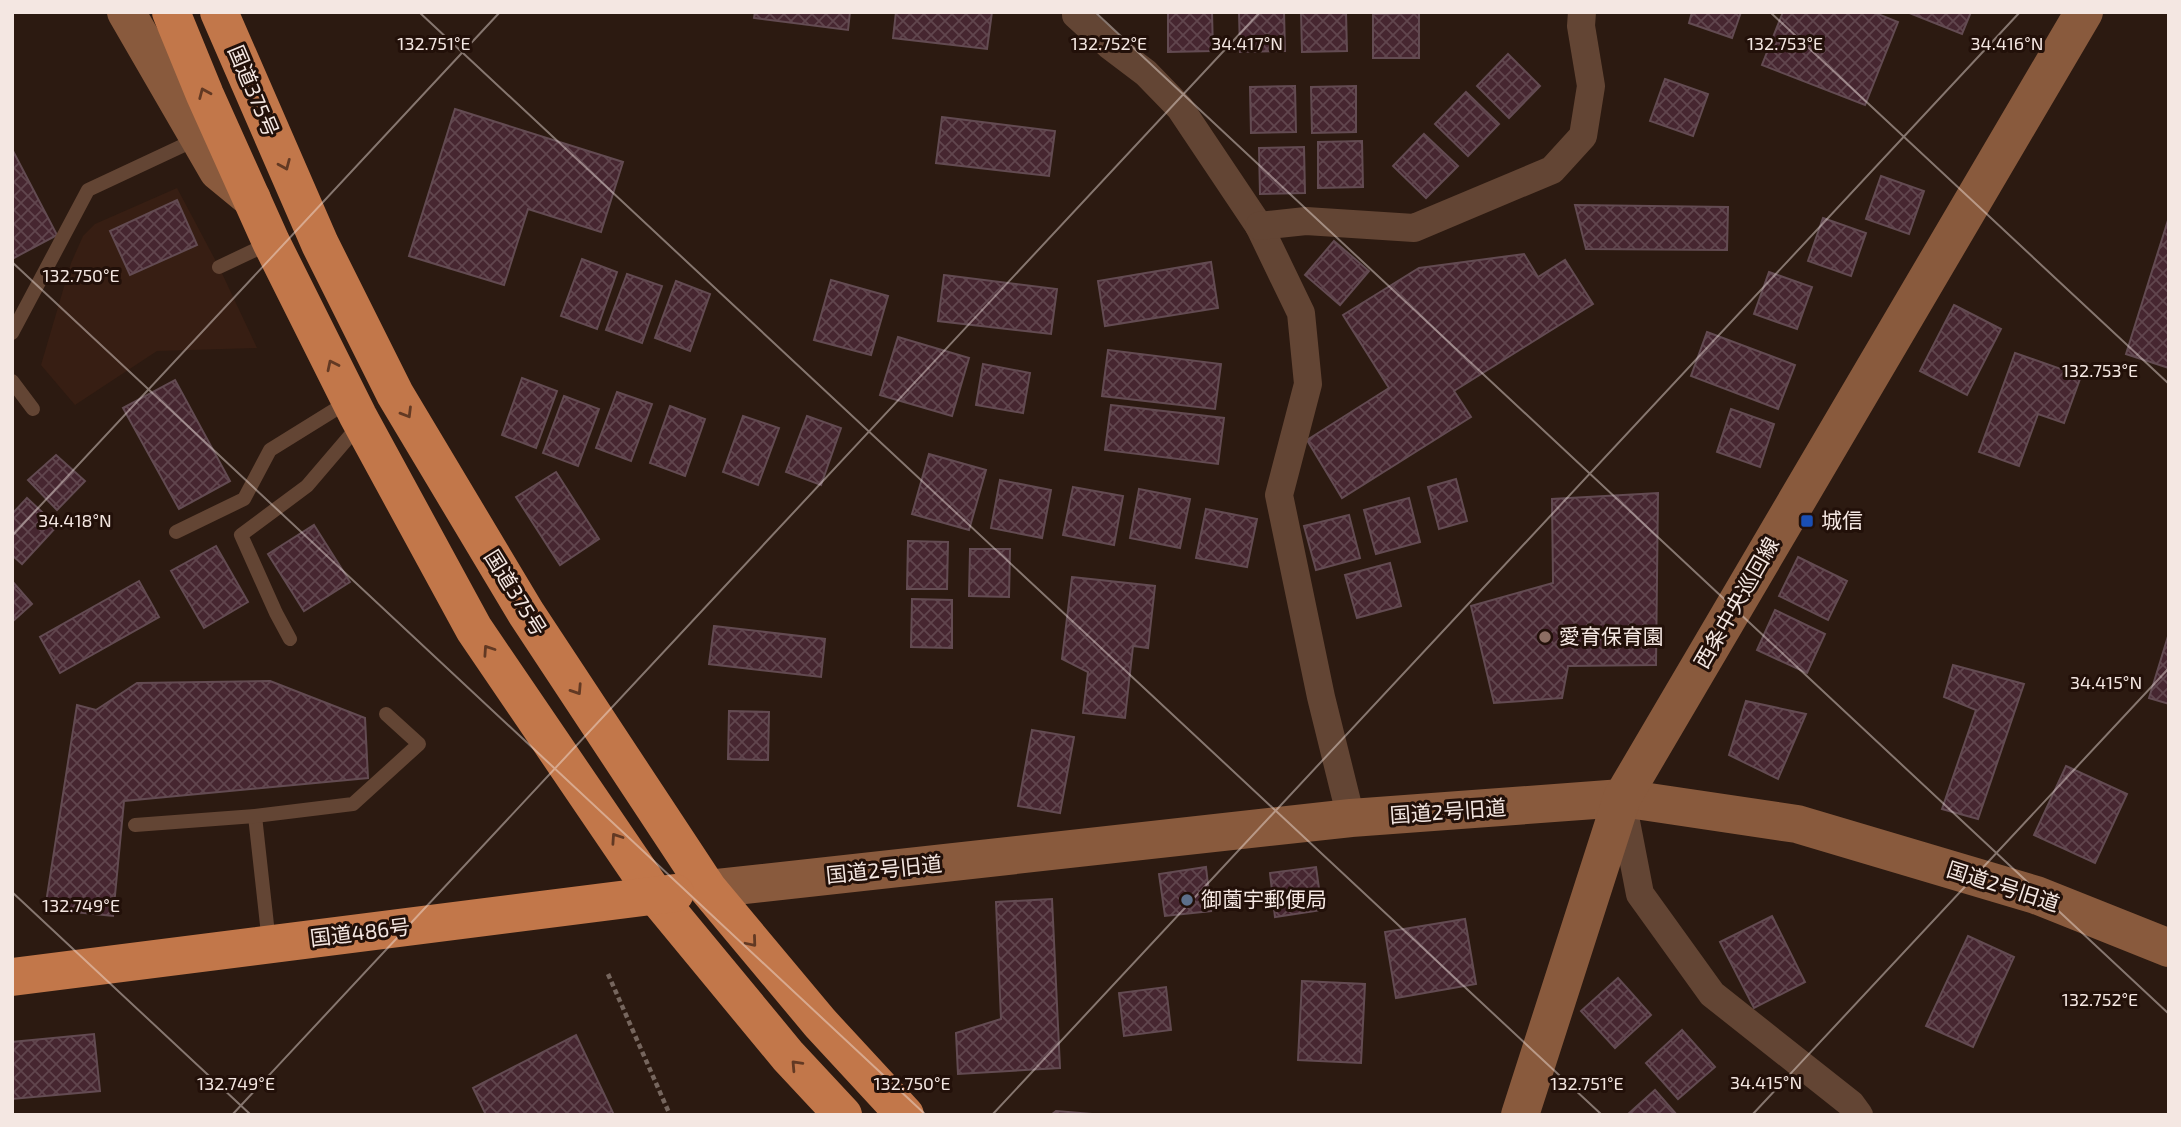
<svg xmlns="http://www.w3.org/2000/svg" width="2181" height="1127" font-family="'Exo 2','Noto Sans JP',sans-serif">
	<style>
		.built { fill: #371e13 }
		.building { fill: url(#building-cross-hatch); stroke: #634b52; stroke-width: 2 }
		.lines { fill: none; stroke-linecap: round; stroke-linejoin: round }
		.path { stroke: #76665e; stroke-width: 4.5; stroke-dasharray: 5 3.5; stroke-linecap: butt }
		.lane { stroke: #634534; stroke-width: 14 }
		.street { stroke: #634534; stroke-width: 28 }
		.secondary { stroke: #895a3d; stroke-width: 38 }
		.highway { stroke: #c2774a; stroke-width: 38 }
		.oneway { stroke: #623923 }
		.ticks { fill: none; stroke: #f4e7e2; stroke-width: 2; stroke-opacity: 0.45 }
		.transit-dot { fill: #1a4fb4; stroke: #221009; stroke-width: 2.5 }
		.education-dot { fill: #8d6e63; stroke: #221009; stroke-width: 2.5 }
		.service-dot { fill: #5c6f8a; stroke: #221009; stroke-width: 2.5 }
		.labels { text-anchor: middle; stroke-width: 6; stroke-linejoin: round; paint-order: stroke }
		.street-label { font-size: 21px; fill: #f4e7e2; stroke: #221009 }
		.poi-label { font-size: 21px; fill: #f4e7e2; stroke: #221009; text-anchor: start }
		.ticks-label { font-size: 18px; text-anchor: middle; fill: #f4e7e2; stroke: #221009; stroke-width: 6; stroke-linejoin: round; paint-order: stroke }
	</style>
	<defs>
		<pattern id="building-cross-hatch" width="8" height="8" patternUnits="userSpaceOnUse" patternTransform="scale(1.75)"><rect width="8" height="8" fill="#462630"/><path d="M0 0l8 8M0 8l8-8" fill="none" stroke="#61464e"/></pattern>
	</defs>
	<rect width="100%" height="100%" fill="#2c1a11"/>
	<path class="built" d="M177,188L219,267L257,348L157,351L75,405L41,365L71,263L83,236L95,224Z"/>
	<g class="building">
		<path d="M755,12H850L848,30L754,18Z"/>
		<path d="M896,12H992L987,49L893,38Z"/>
		<path d="M1168,12H1212L1213,51L1168,52Z"/>
		<path d="M1239,12H1284L1285,51L1240,52Z"/>
		<path d="M1301,12H1346L1347,51L1302,52Z"/>
		<path d="M1692,12H1741L1732,38L1689,23Z"/>
		<path d="M1783,12H1873L1898,22L1865,105L1762,65Z"/>
		<path d="M1907,12H1971L1962,34Z"/>
		<path d="M1419,13V58H1373V14Z"/>
		<path d="M1508,54L1540,86L1509,118L1477,86Z"/>
		<path d="M1665,79L1708,94L1693,136L1650,121Z"/>
		<path d="M1295,86L1296,132L1251,133L1250,87Z"/>
		<path d="M1356,86V132L1312,133L1311,87Z"/>
		<path d="M1466,92L1499,124L1468,156L1435,124Z"/>
		<path d="M455,109L623,162L601,232L528,209L504,285L409,256Z"/>
		<path d="M942,117L1055,131L1049,176L936,163Z"/>
		<path d="M1424,134L1458,166L1426,198L1393,166Z"/>
		<path d="M1362,141L1363,187L1318,188V142Z"/>
		<path d="M1304,147L1305,193L1260,194L1259,148Z"/>
		<path d="M13,151L57,235L12,259V152Z"/>
		<path d="M1881,176L1924,191L1909,234L1866,219Z"/>
		<path d="M177,200L197,245L130,275L110,231Z"/>
		<path d="M1575,205L1728,207L1727,250L1586,249Z"/>
		<path d="M2169,217V368L2126,354Z"/>
		<path d="M1823,218L1866,233L1851,276L1808,261Z"/>
		<path d="M1334,241L1369,271L1340,305L1305,275Z"/>
		<path d="M1524,254L1538,277L1565,260L1593,304L1454,391L1471,417L1342,498L1307,440L1389,388L1343,315L1419,268Z"/>
		<path d="M582,259L617,272L597,329L561,316Z"/>
		<path d="M1211,262L1218,308L1105,326L1098,281Z"/>
		<path d="M1769,272L1812,287L1797,329L1754,314Z"/>
		<path d="M627,274L662,286L642,343L606,330Z"/>
		<path d="M944,275L1057,289L1051,334L938,321Z"/>
		<path d="M831,280L888,296L871,355L814,340Z"/>
		<path d="M676,281L710,294L690,351L655,338Z"/>
		<path d="M1954,305L2001,329L1967,395L1920,371Z"/>
		<path d="M1707,332L1795,365L1778,409L1691,376Z"/>
		<path d="M898,337L969,358L952,416L880,395Z"/>
		<path d="M1108,350L1221,364L1215,409L1102,396Z"/>
		<path d="M2015,353L2081,376L2064,423L2038,414L2019,466L1979,452Z"/>
		<path d="M983,364L1030,373L1023,413L976,405Z"/>
		<path d="M522,378L557,391L536,448L502,435Z"/>
		<path d="M175,380L230,481L179,509L123,408Z"/>
		<path d="M617,392L652,404L631,461L596,448Z"/>
		<path d="M564,396L599,409L578,466L543,453Z"/>
		<path d="M1111,405L1224,418L1218,464L1105,450Z"/>
		<path d="M670,406L705,419L685,476L650,463Z"/>
		<path d="M1731,409L1774,424L1760,467L1717,452Z"/>
		<path d="M743,416L779,428L758,485L723,472Z"/>
		<path d="M807,416L841,428L821,485L786,472Z"/>
		<path d="M929,454L986,470L969,530L912,514Z"/>
		<path d="M56,455L85,481L57,510L28,480Z"/>
		<path d="M556,472L599,539L560,565L516,497Z"/>
		<path d="M1456,479L1467,521L1439,529L1428,487Z"/>
		<path d="M1000,480L1051,490L1042,538L991,528Z"/>
		<path d="M1073,487L1123,496L1114,545L1063,535Z"/>
		<path d="M1139,489L1190,499L1180,548L1130,538Z"/>
		<path d="M1658,493L1656,665L1568,666L1562,698L1494,703L1471,606L1553,583L1552,499Z"/>
		<path d="M27,498L57,526L22,564L12,555V514Z"/>
		<path d="M1409,498L1420,542L1376,554L1364,510Z"/>
		<path d="M1206,509L1257,519L1247,567L1196,558Z"/>
		<path d="M1349,515L1360,558L1316,570L1304,526Z"/>
		<path d="M314,525L350,582L304,611L268,554Z"/>
		<path d="M908,541L948,542L947,589H907Z"/>
		<path d="M216,546L248,602L204,628L171,571Z"/>
		<path d="M970,549H1010L1009,597L969,596Z"/>
		<path d="M1798,557L1847,581L1828,620L1779,596Z"/>
		<path d="M1390,563L1401,606L1357,618L1345,575Z"/>
		<path d="M1072,577L1155,586L1148,648L1133,646L1125,718L1083,713L1088,672L1062,659Z"/>
		<path d="M12,581L32,604L12,622Z"/>
		<path d="M139,581L159,617L60,673L40,637Z"/>
		<path d="M912,599L952,600V648L911,647Z"/>
		<path d="M1775,610L1825,634L1807,673L1757,650Z"/>
		<path d="M714,626L825,639L821,677L709,664Z"/>
		<path d="M2169,633V704L2149,698Z"/>
		<path d="M1953,665L2024,684L1978,819L1942,809L1976,710L1944,697Z"/>
		<path d="M270,681L365,718L368,778L124,801L113,916L45,909L77,705L96,710L137,683Z"/>
		<path d="M1746,701L1806,714L1778,779L1729,755Z"/>
		<path d="M729,711L769,712L768,760L728,759Z"/>
		<path d="M1032,730L1074,737L1060,813L1018,806Z"/>
		<path d="M2066,766L2127,794L2095,863L2034,835Z"/>
		<path d="M1206,867L1211,911L1165,916L1159,874Z"/>
		<path d="M1316,867L1322,910L1275,917L1270,873Z"/>
		<path d="M1052,899L1060,1068L958,1074L956,1033L1001,1019L996,902Z"/>
		<path d="M1772,916L1805,982L1754,1008L1720,942Z"/>
		<path d="M1465,919L1476,984L1396,998L1385,932Z"/>
		<path d="M1968,936L2014,957L1973,1047L1926,1026Z"/>
		<path d="M1618,978L1651,1015L1615,1048L1581,1011Z"/>
		<path d="M1302,981L1365,984L1361,1063L1298,1060Z"/>
		<path d="M1166,987L1171,1030L1124,1036L1119,993Z"/>
		<path d="M1682,1030L1715,1067L1678,1099L1646,1063Z"/>
		<path d="M94,1034L100,1091L12,1099V1042Z"/>
		<path d="M576,1035L614,1115H486L473,1088Z"/>
		<path d="M1655,1090L1677,1115H1627Z"/>
		<path d="M1056,1111L1104,1115H1051Z"/>
	</g>
	<g class="lines">
		<path class="path" d="M608,974L670,1115"/>
		<g class="lane">
			<path d="M219,267L270,243"/>
			<path d="M12,333L88,190L197,139"/>
			<path d="M12,381L33,409"/>
			<path d="M176,532L244,499L270,450L349,401"/>
			<path d="M290,639L276,613L241,535L307,486L360,424"/>
			<path d="M255,816L269,943"/>
			<path d="M135,825L255,816L353,804L419,744L386,714"/>
		</g>
		<g class="street">
			<path d="M1076,12V15L1109,45L1146,73L1180,108L1259,226L1301,313L1308,384L1279,495L1321,697L1351,818"/>
			<path d="M1259,226L1306,221L1414,228L1552,170L1583,136L1591,86L1581,26L1582,12"/>
			<path d="M1622,801L1640,894L1712,994L1851,1104L1859,1115"/>
		</g>
		<g class="secondary">
			<path d="M126,12L218,171L252,199"/>
			<path d="M708,889L1351,818L1622,798L1797,824L2036,895L2169,948"/>
			<path d="M1520,1115L1622,798L2084,12"/>
		</g>
		<g class="highway">
			<path d="M171,12L205,95L271,242L358,416L474,629L655,895L788,1056L843,1115"/>
			<path d="M219,12L320,244L395,394L526,613L708,889L820,1023L905,1115"/>
			<path d="M12,977L675,893"/>
		</g>
	</g>
	<defs><path id="oneway-chevron" d="M-2-3.5L2.5 0L-2 3.5" fill="none" stroke-width="1.6" stroke-linecap="round" stroke-linejoin="round" transform="scale(1.75)"/></defs>
	<g class="oneway">
		<use href="#oneway-chevron" transform="translate(204 93) rotate(-113)"/>
		<use href="#oneway-chevron" transform="translate(285 165) rotate(67)"/>
		<use href="#oneway-chevron" transform="translate(332 365) rotate(-116)"/>
		<use href="#oneway-chevron" transform="translate(407 413) rotate(59)"/>
		<use href="#oneway-chevron" transform="translate(488 650) rotate(-124)"/>
		<use href="#oneway-chevron" transform="translate(577 690) rotate(57)"/>
		<use href="#oneway-chevron" transform="translate(616 838) rotate(-124)"/>
		<use href="#oneway-chevron" transform="translate(752 942) rotate(50)"/>
		<use href="#oneway-chevron" transform="translate(796 1065) rotate(-133)"/>
	</g>
	<path class="ticks" d="M419,12L1602,1115M1095,12L2169,1014M1770,12L2169,384M12,262L926,1115M12,536L500,12M12,892L251,1115M232,1115L1260,12M992,1115L2020,12M1752,1115L2169,668"/>
	<rect class="transit-dot" x="1800" y="514" width="14" height="14" rx="3.5"/>
	<circle class="education-dot" cx="1545" cy="637" r="7"/>
	<circle class="service-dot" cx="1187" cy="900" r="7"/>
	<g class="labels">
		<g class="street-label">
			<text transform="translate(253 91) rotate(67)" y="7">国道375号</text>
			<text transform="translate(515 593) rotate(58)" y="7">国道375号</text>
			<text transform="translate(1737 603) rotate(-60)" y="7">西条中央巡回線</text>
			<text transform="translate(1448 812) rotate(-4)" y="7">国道2号旧道</text>
			<text transform="translate(884 870) rotate(-6)" y="7">国道2号旧道</text>
			<text transform="translate(2003 887) rotate(18)" y="7">国道2号旧道</text>
			<text transform="translate(360 933) rotate(-7)" y="7">国道486号</text>
		</g>
		<g class="poi-label">
			<text x="1821" y="528">城信</text>
			<text x="1559" y="644">愛育保育園</text>
			<text x="1201" y="907">御薗宇郵便局</text>
		</g>
	</g>
	<g class="ticks-label">
		<text x="434" y="50">132.751°E</text>
		<text x="1109" y="50">132.752°E</text>
		<text x="1785" y="50">132.753°E</text>
		<text x="1247" y="50">34.417°N</text>
		<text x="2007" y="50">34.416°N</text>
		<text x="81" y="282">132.750°E</text>
		<text x="2100" y="377">132.753°E</text>
		<text x="75" y="527">34.418°N</text>
		<text x="2106" y="689">34.415°N</text>
		<text x="81" y="912">132.749°E</text>
		<text x="2100" y="1006">132.752°E</text>
		<text x="1766" y="1089">34.415°N</text>
		<text x="236" y="1090">132.749°E</text>
		<text x="912" y="1090">132.750°E</text>
		<text x="1587" y="1090">132.751°E</text>
	</g>
	<rect width="2181" height="1127" fill="none" stroke="#f4e7e2" stroke-width="28"/>
</svg>
